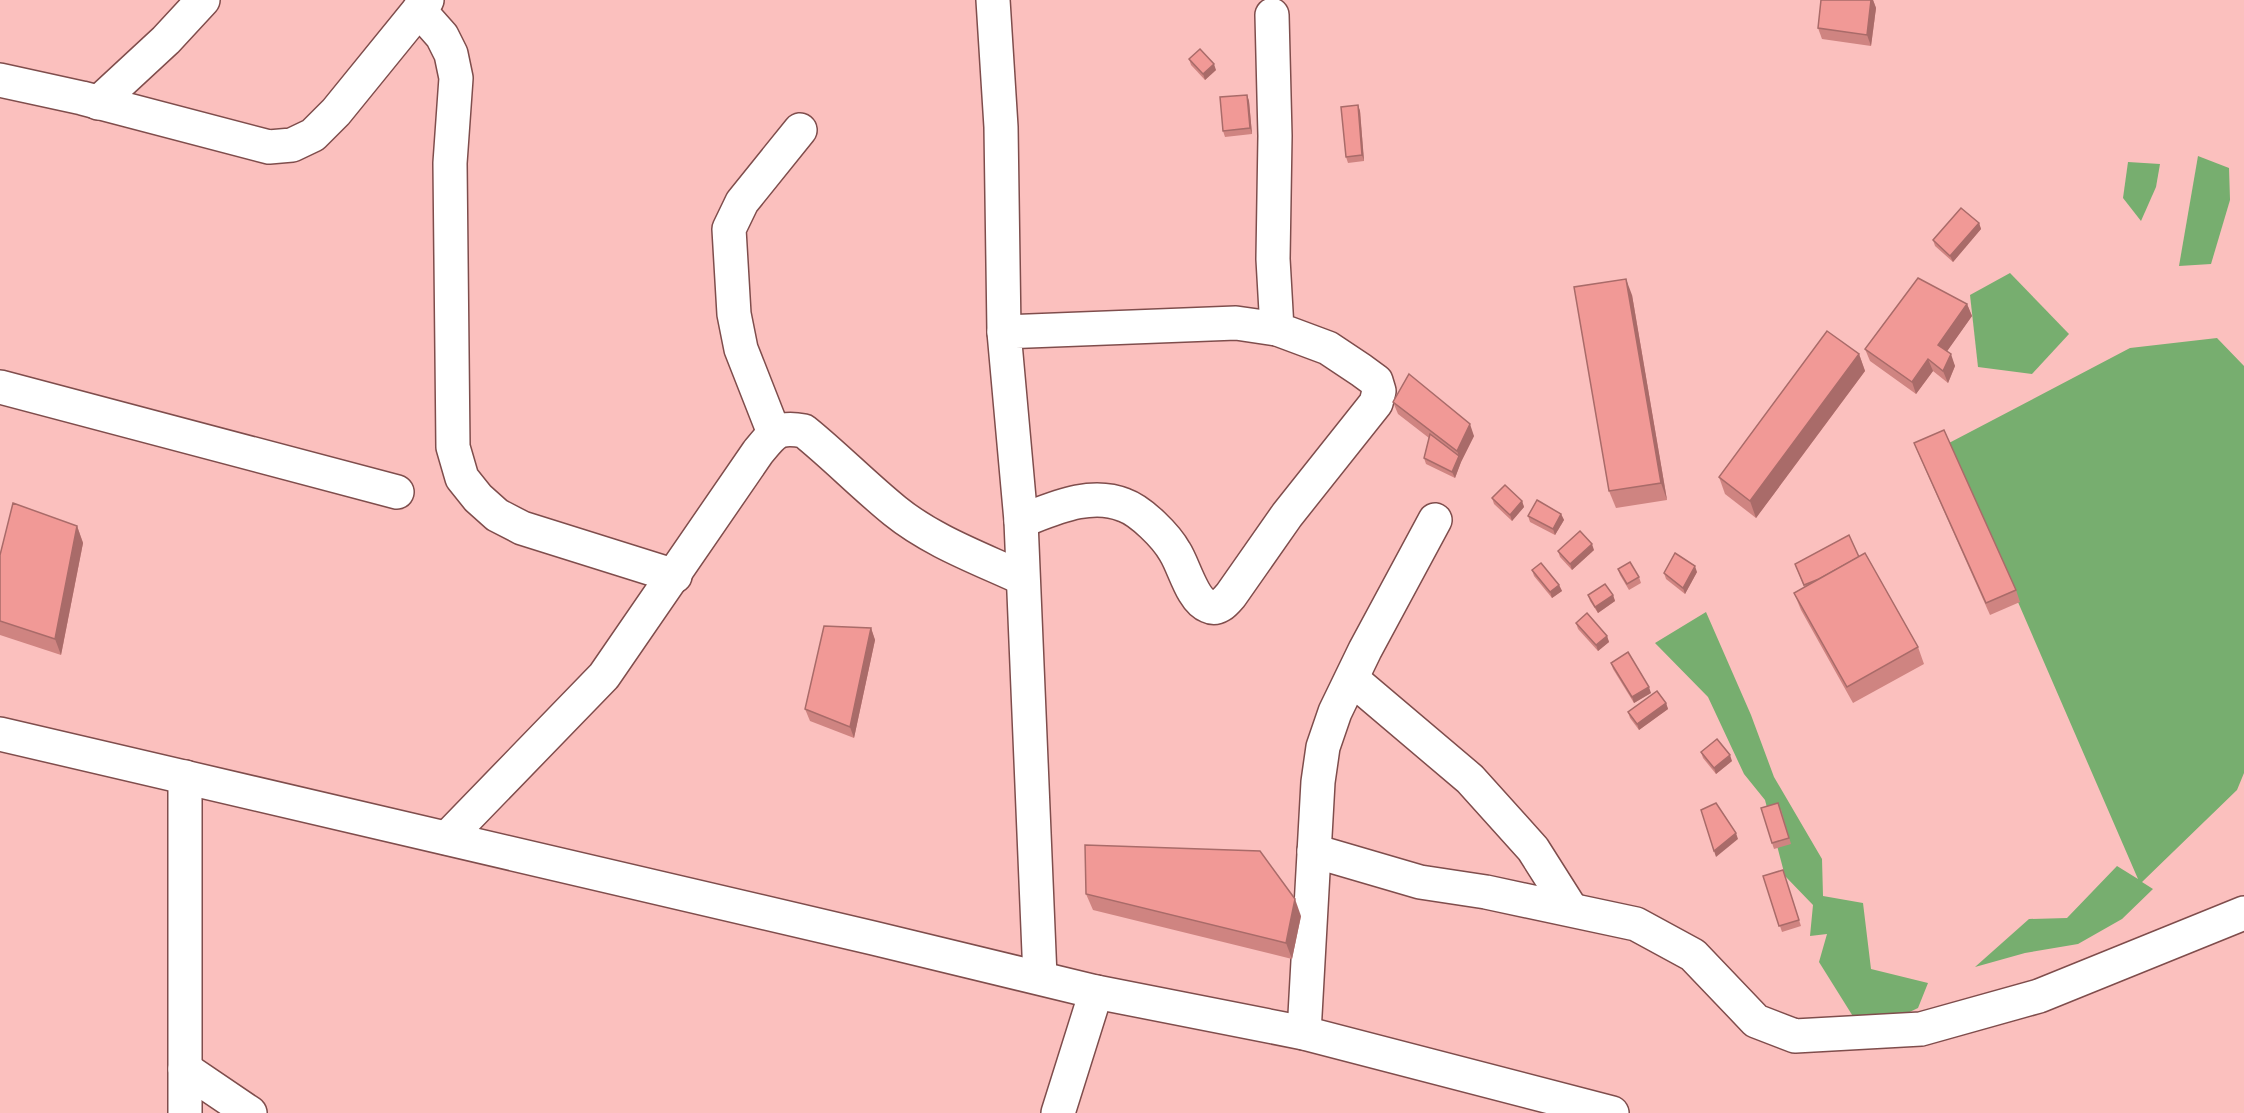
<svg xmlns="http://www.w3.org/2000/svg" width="2244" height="1113" font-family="Lato,sans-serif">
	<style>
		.forest { fill: #77ae6f }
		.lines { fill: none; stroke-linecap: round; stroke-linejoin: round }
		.minor-casing { stroke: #7f4d4c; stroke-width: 36 }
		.tertiary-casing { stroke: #7f4d4c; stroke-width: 36 }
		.minor { stroke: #fff; stroke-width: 33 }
		.tertiary { stroke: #fff; stroke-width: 33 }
		.wall { fill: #cf8481 }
		.shaded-wall { fill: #a96b69 }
		.building { fill: #f19996; stroke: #a96b69; stroke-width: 1.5 }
	</style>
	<rect width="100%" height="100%" fill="#fbc0be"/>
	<g class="forest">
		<path d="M2198,156L2229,168L2230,200L2211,264L2179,266Z"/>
		<path d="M2128,162L2160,164L2156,187L2141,221L2123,198Z"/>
		<path d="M2010,273L2069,334L2032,374L1978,367L1970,295Z"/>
		<path d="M2217,338L2244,366V773L2237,790L2142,882L2153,889L2122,919L2078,944L2025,953L1975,967L2029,919L2067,918L2117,866L2138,879L1949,443L2130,348Z"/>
		<path d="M1706,612L1751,715L1774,777L1822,859L1823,896L1863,903L1871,969L1928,983L1918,1008L1864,1034L1819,962L1827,934L1810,936L1813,905L1785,876L1765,800L1744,774L1708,697L1655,643Z"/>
	</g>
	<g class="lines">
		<defs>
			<g id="minor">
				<path d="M993,0L1001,127L1004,332"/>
				<path d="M419,10L442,36L451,54L456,78L450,163L453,447L462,478L478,498L497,515L522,528L675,576"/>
				<path d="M0,80L82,98L269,147L292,145L313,135L336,112L427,0"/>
				<path d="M98,103L166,40L203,0"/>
				<path d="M0,387L397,492"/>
				<path d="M774,433L741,349L734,314L729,229L742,202L800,130"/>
				<path d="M1021,521C1053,509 1090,491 1124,505C1141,511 1166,536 1175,552C1184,566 1192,600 1208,606C1218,611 1225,602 1231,595L1287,515L1376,403L1379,391L1376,381L1361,370L1328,348L1277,329L1273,259L1275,136L1272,15"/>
				<path d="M1352,679L1470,779L1533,849L1571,909"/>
				<path d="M447,838L604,676L758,452C774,433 777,426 804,431C835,456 863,485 895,511C932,541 979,558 1022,578"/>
				<path d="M1314,851L1420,882L1486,892L1636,924L1693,955L1756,1021L1795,1036L1921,1029L2039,996L2244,913"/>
				<path d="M1040,977L1021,521L1004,332L1236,323L1277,329"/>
				<path d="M1304,1033L1318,782L1323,747L1335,712L1365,650L1435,520"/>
				<path d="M185,1069L250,1113"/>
				<path d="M185,1113V777"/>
				<path d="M1058,1113L1096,992"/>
			</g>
			<path id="tertiary" d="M0,734L873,938L1096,992L1304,1033L1612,1113"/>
		</defs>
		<use href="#minor" class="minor-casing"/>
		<use href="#tertiary" class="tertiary-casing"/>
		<use href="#minor" class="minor"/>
		<use href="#tertiary" class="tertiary"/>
	</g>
	<g class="wall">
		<path d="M1821,0H1873L1876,8L1871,46L1822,39L1818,28Z"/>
		<path d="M1189,59L1216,70L1205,80L1191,65Z"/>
		<path d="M1247,95L1249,101L1252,134L1225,137L1223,131Z"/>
		<path d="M1358,105L1360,111L1364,161L1348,163L1346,157Z"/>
		<path d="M1979,223L1981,229L1953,262L1935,246L1933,240Z"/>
		<path d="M1632,295L1667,500L1616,508L1609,491Z"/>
		<path d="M1967,304L1972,316L1947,351L1955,366L1948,383L1933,371L1916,394L1870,361L1865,349Z"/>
		<path d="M1859,354L1865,371L1756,518L1725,494L1719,477Z"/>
		<path d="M1393,402L1474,436L1461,462L1455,478L1426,464L1424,458L1429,438L1398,414Z"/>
		<path d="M1914,443L2016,590L2020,602L1990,615L1919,455Z"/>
		<path d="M1492,498L1522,501L1524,507L1512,521L1494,504Z"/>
		<path d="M1561,514L1564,520L1555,535L1530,522L1528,516Z"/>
		<path d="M77,526L83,543L61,655L0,635V555Z"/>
		<path d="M1594,550L1572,570L1560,557L1558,551Z"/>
		<path d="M1859,557L1918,647L1924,664L1853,703L1801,610L1794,593L1804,587L1795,564Z"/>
		<path d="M1618,569L1639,577L1641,583L1629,590L1620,575Z"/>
		<path d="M1532,570L1559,585L1562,591L1552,598L1534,576Z"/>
		<path d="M1697,572L1685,594L1666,579L1664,573Z"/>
		<path d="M1588,595H1613L1615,601L1598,613L1590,601Z"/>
		<path d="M1576,623L1607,636L1609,642L1598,651L1578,629Z"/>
		<path d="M871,628L875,640L854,738L810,721L805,709Z"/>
		<path d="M1611,663L1651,693L1634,703L1613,669Z"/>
		<path d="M1666,703L1668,709L1639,730L1630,718L1628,712Z"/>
		<path d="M1701,752L1732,761L1716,774L1703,758Z"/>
		<path d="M1781,809L1791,844L1774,849L1772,843Z"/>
		<path d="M1783,870L1801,926L1782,932L1763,876Z"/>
		<path d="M1086,894L1301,916L1292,959L1093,910Z"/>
	</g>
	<g class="shaded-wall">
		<path d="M1871,0H1873L1876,8L1871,46L1867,35Z"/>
		<path d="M1214,64L1216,70L1205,80L1203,74Z"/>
		<path d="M1247,95L1249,101L1252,134L1250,128Z"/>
		<path d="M1358,105L1360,111L1364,161L1362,155Z"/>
		<path d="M1979,223L1981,229L1953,262L1950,256Z"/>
		<path d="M1626,279L1632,295L1667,500L1661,483Z"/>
		<path d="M1967,304L1972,316L1943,357L1938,345Z"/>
		<path d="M1859,354L1865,371L1756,518L1750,501Z"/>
		<path d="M1951,354L1955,366L1948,383L1943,371Z"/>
		<path d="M1928,359L1933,371L1916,394L1912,382Z"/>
		<path d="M1470,424L1474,436L1461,462L1457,451Z"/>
		<path d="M1459,456L1461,462L1455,478L1452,472Z"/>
		<path d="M1522,501L1524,507L1512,521L1510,515Z"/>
		<path d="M1561,514L1564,520L1555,535L1553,529Z"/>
		<path d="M77,526L83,543L61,655L55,639Z"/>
		<path d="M1592,544L1594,550L1572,570L1570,564Z"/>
		<path d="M1695,566L1697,572L1685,594L1683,588Z"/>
		<path d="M1559,585L1562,591L1552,598L1550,592Z"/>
		<path d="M1613,595L1615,601L1598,613L1595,607Z"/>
		<path d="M871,628L875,640L854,738L850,727Z"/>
		<path d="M1607,636L1609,642L1598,651L1596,645Z"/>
		<path d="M1649,687L1651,693L1634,703L1632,697Z"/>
		<path d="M1666,703L1668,709L1639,730L1637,724Z"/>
		<path d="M1730,755L1732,761L1716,774L1714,768Z"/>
		<path d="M1736,833L1738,839L1716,857L1714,851Z"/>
		<path d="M1295,899L1301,916L1292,959L1286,943Z"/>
	</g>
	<g class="building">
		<path d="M1821,0H1871L1867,35L1818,28Z"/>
		<path d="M1200,49L1214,64L1203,74L1189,59Z"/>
		<path d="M1247,95L1250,128L1223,131L1220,97Z"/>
		<path d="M1358,105L1362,155L1346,157L1341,107Z"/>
		<path d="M1961,208L1979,223L1950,256L1933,240Z"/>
		<path d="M1918,278L1967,304L1938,345L1951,354L1943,371L1928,359L1912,382L1865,349Z"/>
		<path d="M1626,279L1661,483L1609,491L1574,287Z"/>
		<path d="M1827,331L1859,354L1750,501L1719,477Z"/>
		<path d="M1409,374L1470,424L1457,451L1393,402Z"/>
		<path d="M1944,430L2016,590L1986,603L1914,443Z"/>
		<path d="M1430,434L1459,456L1452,472L1424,458Z"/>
		<path d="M1505,485L1522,501L1510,515L1492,498Z"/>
		<path d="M1537,500L1561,514L1553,529L1528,516Z"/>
		<path d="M13,503L77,526L55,639L0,621V555Z"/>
		<path d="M1580,531L1592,544L1570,564L1558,551Z"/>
		<path d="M1849,535L1859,557L1819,579L1804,585L1795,564Z"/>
		<path d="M1675,553L1695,566L1683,588L1664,573Z"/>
		<path d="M1865,553L1918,647L1847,687L1794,593Z"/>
		<path d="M1630,562L1639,577L1627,584L1618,569Z"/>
		<path d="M1541,563L1559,585L1550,592L1532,570Z"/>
		<path d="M1605,584L1613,595L1595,607L1588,595Z"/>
		<path d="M1587,613L1607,636L1596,645L1576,623Z"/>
		<path d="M824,626L871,628L850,727L805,709Z"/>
		<path d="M1628,652L1649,687L1632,697L1611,663Z"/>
		<path d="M1657,691L1666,703L1637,724L1628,712Z"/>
		<path d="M1717,739L1730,755L1714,768L1701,752Z"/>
		<path d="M1716,803L1736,833L1714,851L1701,810Z"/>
		<path d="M1778,803L1789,838L1772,843L1761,808Z"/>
		<path d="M1085,845L1260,851L1295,899L1286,943L1086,894Z"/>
		<path d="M1783,870L1799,920L1779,926L1763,876Z"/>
	</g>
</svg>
